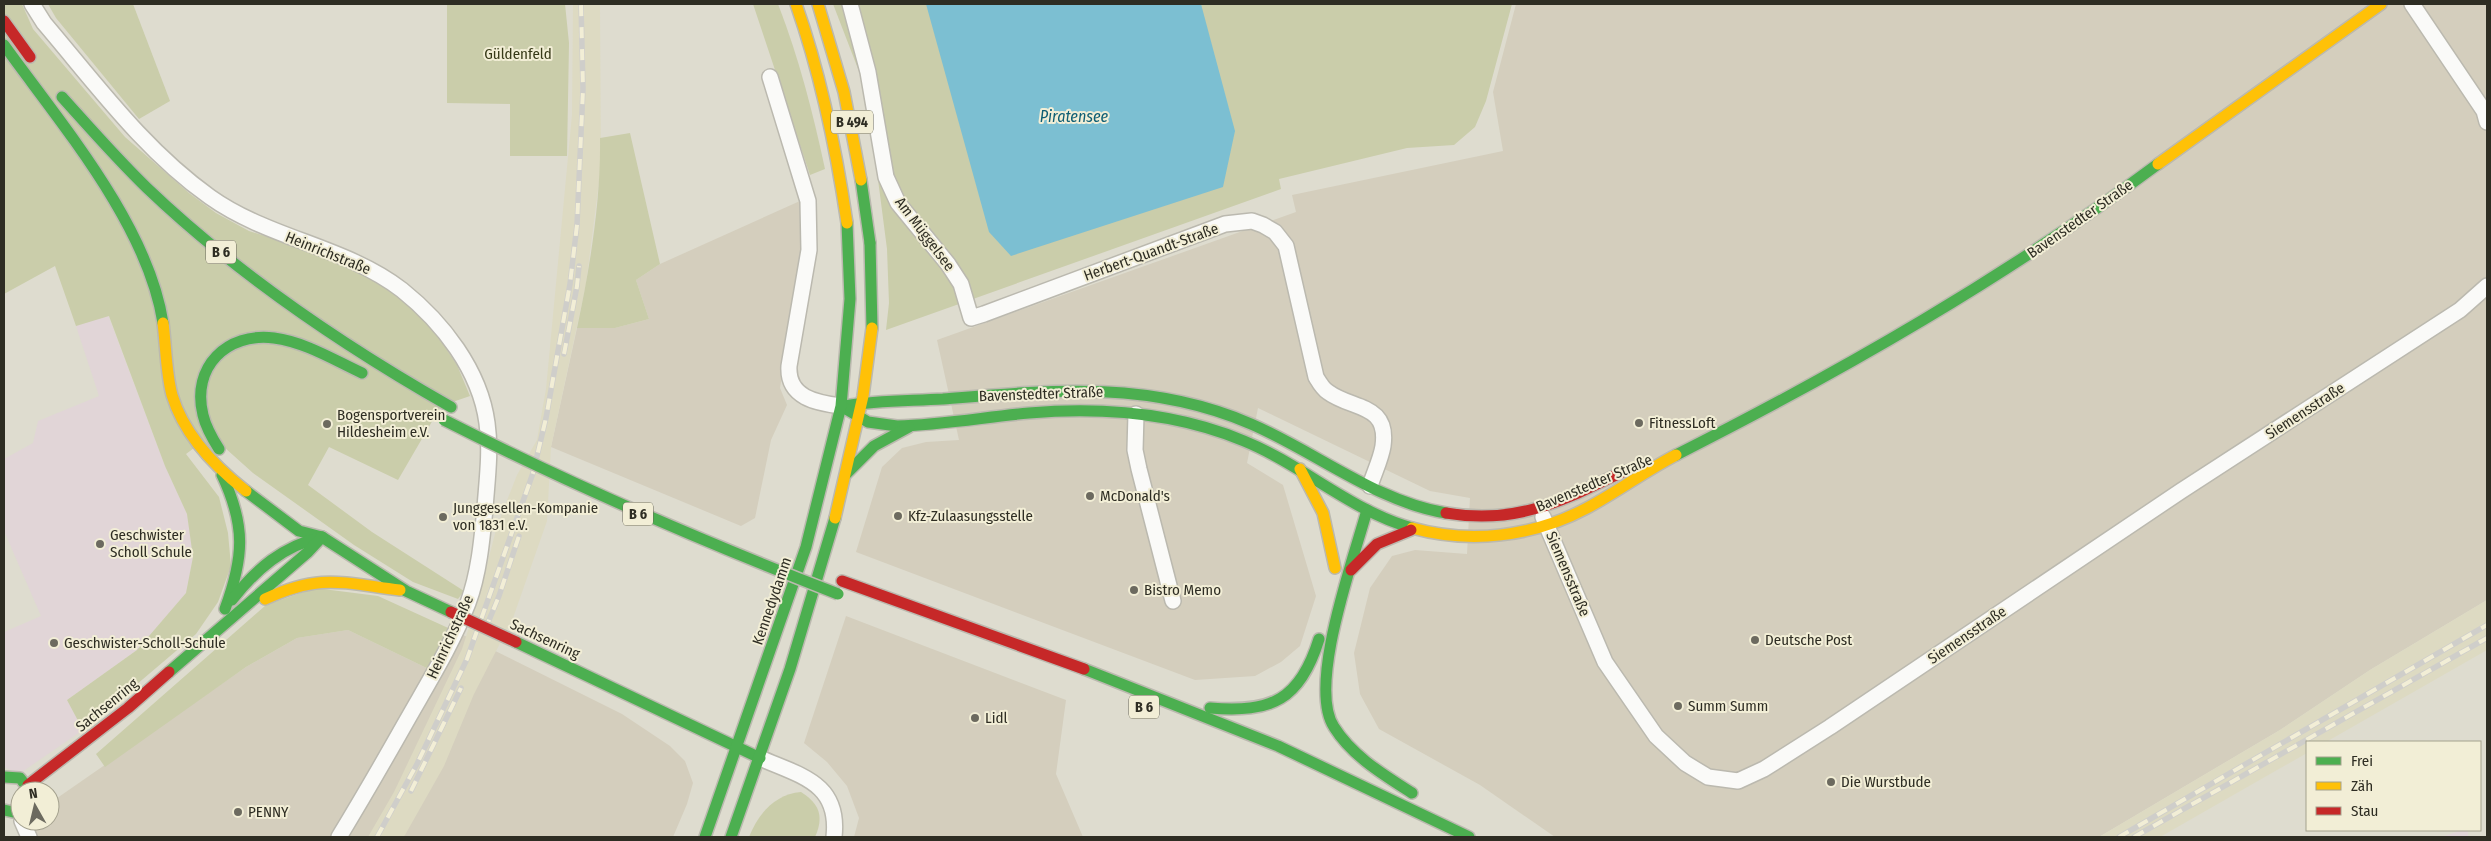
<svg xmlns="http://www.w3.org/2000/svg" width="2491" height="841" font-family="'Fira Sans Condensed',sans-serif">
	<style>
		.commercial { fill: #d4cebd }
		.built { fill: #dddac2 }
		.education { fill: #e1d5d7 }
		.green { fill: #cacdaa }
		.water { fill: #7cbfd2 }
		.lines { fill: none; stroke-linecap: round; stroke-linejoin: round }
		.street-casing { stroke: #bbb9af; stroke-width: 18 }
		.fast-casing { stroke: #bbb9af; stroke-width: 14 }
		.slow-casing { stroke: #bbb9af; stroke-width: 14 }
		.jam-casing { stroke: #bbb9af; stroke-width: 14 }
		.street { stroke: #fafaf8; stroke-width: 15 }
		.fast { stroke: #4caf50; stroke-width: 11 }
		.slow { stroke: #ffc107; stroke-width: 11 }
		.jam { stroke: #c62828; stroke-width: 11 }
		.rail-casing { stroke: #cfceca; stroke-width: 5.5 }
		.rail { stroke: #f2eed6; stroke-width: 4; stroke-dasharray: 11; stroke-linecap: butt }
		.fast-bridge-casing { stroke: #bbb9af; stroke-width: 14; stroke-linecap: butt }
		.jam-bridge-casing { stroke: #bbb9af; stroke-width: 14; stroke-linecap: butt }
		.fast-bridge { stroke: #4caf50; stroke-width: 11 }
		.jam-bridge { stroke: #c62828; stroke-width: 11 }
		.poi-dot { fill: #6c6a5f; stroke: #f2eed6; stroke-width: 2 }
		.labels { text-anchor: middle; stroke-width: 4; stroke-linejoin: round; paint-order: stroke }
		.shield { fill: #f2eed6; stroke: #696759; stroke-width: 1 }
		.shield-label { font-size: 14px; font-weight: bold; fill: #2e2d23 }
		.park-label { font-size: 15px; fill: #373a18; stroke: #f2eed6 }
		.street-label { font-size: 15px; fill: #2e2d23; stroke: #f2eed6 }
		.poi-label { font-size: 15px; fill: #2e2d23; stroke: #f2eed6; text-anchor: start }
		.water-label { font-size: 16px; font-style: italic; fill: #0e5e74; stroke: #f2eed6 }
	</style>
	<rect width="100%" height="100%" fill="#dedccf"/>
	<g class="commercial">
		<path d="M1516,4H2487V600L2370,670L2280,730L2099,837H1555L1480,785L1379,729L1360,694L1354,653L1370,588L1392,556L1415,550L1467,554L1470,498L1430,491L1258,408L1247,463L1283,485L1316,596L1300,646L1281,662L1255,676L1195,680L856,552L882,467L902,448L926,442L959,440L937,340L1296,212L1292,195L1503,151L1493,92Z"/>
		<path d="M800,201L803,244L780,388L787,405L771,440L755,518L741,526L551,447L577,328H615L649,319L636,280L660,264Z"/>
		<path d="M846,616L1066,700L1056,774L1083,837H854L859,818L847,786L827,762L804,743Z"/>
		<path d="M348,630L437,673L457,632L622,714L670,746L685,761L693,783L687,804L673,837H32L26,821H50V803L246,667L297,638Z"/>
	</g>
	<g class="built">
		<path d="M573,4H600L601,166L586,284L551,447L547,521L513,618L474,694L444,766L405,835L403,837H368L394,792L462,649L479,596L497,526L517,475L537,440L546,389L572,115Z"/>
		<path d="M2487,600V650L2326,742H2307V753L2160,837H2099L2280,730L2370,670Z"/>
	</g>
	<g class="education">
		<path d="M108,315L165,466L187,514L193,557L186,593L137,650L67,700L83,730L19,774L4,767V632L41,616L4,531V459L33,443L38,421L99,396L76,326Z"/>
		<path d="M2462,830H2468V837H2441Z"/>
	</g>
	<g class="green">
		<path d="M4,4H22L33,29L125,137L189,193L216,213L249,231L335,258L365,272L394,293L416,311L435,332L457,365L470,396L441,406L398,480L329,447L308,485L372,532L464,591L458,599L413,582L354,545L253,473L224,447L198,445L186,454L219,497L228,533L231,566L218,602L196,634L83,730L67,700L137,650L186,593L193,557L187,514L165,466L109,316L76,326L55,266L4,294Z"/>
		<path d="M48,4H133L170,101L139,119L56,18Z"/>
		<path d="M447,4H565L569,43L567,156H510V104L447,103Z"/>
		<path d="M753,4H778C799,58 813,113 825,169L810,175Z"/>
		<path d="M833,4H1512L1486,101L1475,127L1454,145L1407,148L1279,179L1281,189L886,330L889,303L887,249L873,141L860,74Z"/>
		<path d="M630,133L660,264L636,280L649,319L615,328H577C590,267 601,201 600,138Z"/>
		<path d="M315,588L378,596L457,632L437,673L348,630L297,638L246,667L105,767L96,754L266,605Z"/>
		<path d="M801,792C820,804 824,817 815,837H749C758,814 775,794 801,792Z"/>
	</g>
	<path class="water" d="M926,4H1201L1235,131L1223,187L1011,256L989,232Z"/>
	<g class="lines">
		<defs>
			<g id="street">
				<path d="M32,4L44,23C96,84 144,150 210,197C269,239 345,246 402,290C442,322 480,370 487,423C491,451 487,480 485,508C482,540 479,573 468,603C452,645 428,683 406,722C384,761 362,799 339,837"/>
				<path d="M850,4L868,72L886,177L898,203L948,264L961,284L971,318L984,314L1225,224L1252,221L1263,225L1275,232L1286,246L1316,377C1319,382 1323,389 1328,392C1352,410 1389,403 1383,446C1381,459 1374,473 1370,486"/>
				<path d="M2412,4L2484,111L2487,122"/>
				<path d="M770,77L808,201L809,250L789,366C787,398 817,403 841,406"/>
				<path d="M1136,414L1135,450L1139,469L1173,601"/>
				<path d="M1543,517L1605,662L1656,736L1685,763L1708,777L1738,781L1764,769L1830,727L2181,491L2460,310L2487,286"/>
				<path d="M760,758C801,776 840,783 834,837"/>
				<path d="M22,821L29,837"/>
			</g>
			<g id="fast">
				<path d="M4,45C61,124 148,225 163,323"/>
				<path d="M62,97C90,128 117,159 147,188C238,275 342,345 451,407"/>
				<path d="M861,180L870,243"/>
				<path d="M870,243L872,328"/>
				<path d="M845,406C877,400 910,401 943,399C1050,390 1150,380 1251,424C1316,452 1377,502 1446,513"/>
				<path d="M846,409L868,422L897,426C941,425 985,417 1029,413C1101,407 1177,413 1244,441C1303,465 1351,511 1412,528"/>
				<path d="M219,449C212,438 206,428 203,415C191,367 227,332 274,338C305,342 334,360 362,373"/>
				<path d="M1676,455C1844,370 2006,277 2158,164"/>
				<path d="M846,474L874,446L909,427"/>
				<path d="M222,475C246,526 244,557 225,609"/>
				<path d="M246,491L299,531L322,537"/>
				<path d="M1367,510C1354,558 1307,686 1334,727C1352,756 1384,775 1412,793"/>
				<path d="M232,600C256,569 283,546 322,537L406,591L451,612"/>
				<path d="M516,642L760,758"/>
				<path d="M1084,669L1278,746L1469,837"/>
				<path d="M169,672L308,552L322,537"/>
				<path d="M1210,708C1272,713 1300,700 1319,639"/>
				<path d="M4,777L20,778L30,791"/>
				<path d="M4,810L13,812L20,810"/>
				<path d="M705,837L806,547L841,406L850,299L847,223"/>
				<path d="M731,837L790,669L835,518"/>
			</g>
			<g id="slow">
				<path d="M796,4C821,75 836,148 847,223"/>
				<path d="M818,4L844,92L861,180"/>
				<path d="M2158,164L2381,4"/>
				<path d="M163,323C166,346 166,373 172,395C184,435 214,466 246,491"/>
				<path d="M1300,469L1323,513L1335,568"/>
				<path d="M835,518L863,396L872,328"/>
				<path d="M1412,528C1470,544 1533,537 1587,508C1617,492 1645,471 1676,455"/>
				<path d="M265,599C321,573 342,583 400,590"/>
			</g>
			<g id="jam">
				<path d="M4,21L30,57"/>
				<path d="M1446,513C1517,525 1562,501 1624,471"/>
				<path d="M1351,570L1377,544L1411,530"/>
				<path d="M842,581L1084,669"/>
				<path d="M28,785L128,708L169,672"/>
			</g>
		</defs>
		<use href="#street" class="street-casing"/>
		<use href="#fast" class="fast-casing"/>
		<use href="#slow" class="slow-casing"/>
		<use href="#jam" class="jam-casing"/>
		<use href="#street" class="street"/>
		<use href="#fast" class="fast"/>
		<use href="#slow" class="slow"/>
		<use href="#jam" class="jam"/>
		<defs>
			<g id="rail">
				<path d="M564,354L577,286L579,266"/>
				<path d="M485,630L499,596L519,536"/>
				<path d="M411,791L461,688"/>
				<path d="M377,837L417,764L467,659L533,473L546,418L570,284L577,225L583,89L581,4"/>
				<path d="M2119,837L2487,625"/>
				<path d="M2134,837L2487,638"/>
			</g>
		</defs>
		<use href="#rail" class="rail-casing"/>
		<use href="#rail" class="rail"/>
		<defs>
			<path id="fast-bridge" d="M444,420C572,485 704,542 838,594"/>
			<path id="jam-bridge" d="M451,612L516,642"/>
		</defs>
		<use href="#fast-bridge" class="fast-bridge-casing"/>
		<use href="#jam-bridge" class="jam-bridge-casing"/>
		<use href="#fast-bridge" class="fast-bridge"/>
		<use href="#jam-bridge" class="jam-bridge"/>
	</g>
	<g class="poi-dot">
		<circle cx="1639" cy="423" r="5"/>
		<circle cx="327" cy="424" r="5"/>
		<circle cx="1090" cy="496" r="5"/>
		<circle cx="898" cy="516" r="5"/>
		<circle cx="443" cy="517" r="5"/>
		<circle cx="100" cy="544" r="5"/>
		<circle cx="1134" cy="590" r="5"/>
		<circle cx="1755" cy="640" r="5"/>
		<circle cx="54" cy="643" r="5"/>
		<circle cx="1678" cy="706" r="5"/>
		<circle cx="975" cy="718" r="5"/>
		<circle cx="1831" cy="782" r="5"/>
		<circle cx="238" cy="812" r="5"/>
	</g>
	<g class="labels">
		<g class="shield">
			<rect x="831" y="110.5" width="42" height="23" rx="4"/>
			<rect x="206" y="240.5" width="30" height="23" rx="4"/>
			<rect x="623" y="502.5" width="30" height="23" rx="4"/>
			<rect x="1129" y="695.5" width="30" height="23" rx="4"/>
		</g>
		<g class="shield-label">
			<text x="852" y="127">B 494</text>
			<text x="221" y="257">B 6</text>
			<text x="638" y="519">B 6</text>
			<text x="1144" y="712">B 6</text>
		</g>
		<g class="park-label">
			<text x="518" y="59">Güldenfeld</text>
		</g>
		<g class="street-label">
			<text transform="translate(2080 219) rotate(-35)" y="5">Bavenstedter Straße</text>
			<text transform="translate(925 234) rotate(53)" y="5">Am Müggelsee</text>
			<text transform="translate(1151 252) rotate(-20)" y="5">Herbert-Quandt-Straße</text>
			<text transform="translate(328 253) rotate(22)" y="5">Heinrichstraße</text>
			<text transform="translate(1041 394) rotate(-2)" y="5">Bavenstedter Straße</text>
			<text transform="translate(2305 411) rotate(-33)" y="5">Siemensstraße</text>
			<text transform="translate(1594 483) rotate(-23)" y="5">Bavenstedter Straße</text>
			<text transform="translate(1568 574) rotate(67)" y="5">Siemensstraße</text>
			<text transform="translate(772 601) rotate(-71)" y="5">Kennedydamm</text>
			<text transform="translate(1967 635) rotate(-34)" y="5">Siemensstraße</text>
			<text transform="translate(450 637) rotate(-65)" y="5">Heinrichstraße</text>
			<text transform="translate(545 639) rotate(25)" y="5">Sachsenring</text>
			<text transform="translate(107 705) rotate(-39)" y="5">Sachsenring</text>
		</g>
		<g class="poi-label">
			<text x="337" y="420">Bogensportverein<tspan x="337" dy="17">Hildesheim e.V.</tspan></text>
			<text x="1649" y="428">FitnessLoft</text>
			<text x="1100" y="501">McDonald's</text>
			<text x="453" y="513">Junggesellen-Kompanie<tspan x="453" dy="17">von 1831 e.V.</tspan></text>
			<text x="908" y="521">Kfz-Zulaasungsstelle</text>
			<text x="110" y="540">Geschwister<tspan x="110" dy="17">Scholl Schule</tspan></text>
			<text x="1144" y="595">Bistro Memo</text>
			<text x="1765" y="645">Deutsche Post</text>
			<text x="64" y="648">Geschwister-Scholl-Schule</text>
			<text x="1688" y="711">Summ Summ</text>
			<text x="985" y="723">Lidl</text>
			<text x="1841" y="787">Die Wurstbude</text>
			<text x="248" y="817">PENNY</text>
		</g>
		<g class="water-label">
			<text x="1074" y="122">Piratensee</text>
		</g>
	</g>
	<rect width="2491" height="841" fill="none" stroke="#2e2d23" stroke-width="10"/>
	<rect x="2306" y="741" width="175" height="90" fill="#f2eed6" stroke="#a4a18e"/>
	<rect x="2316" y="757" width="25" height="8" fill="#4caf50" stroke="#a4a18e"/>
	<text x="2351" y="766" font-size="15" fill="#2e2d23">Frei</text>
	<rect x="2316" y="782" width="25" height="8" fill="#ffc107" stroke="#a4a18e"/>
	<text x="2351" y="791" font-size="15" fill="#2e2d23">Zäh</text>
	<rect x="2316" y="807" width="25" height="8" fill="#c62828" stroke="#a4a18e"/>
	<text x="2351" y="816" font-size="15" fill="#2e2d23">Stau</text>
	<g transform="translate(35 806) rotate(352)"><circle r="24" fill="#f2eed6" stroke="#a4a18e"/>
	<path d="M0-4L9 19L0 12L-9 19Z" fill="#6c6a5f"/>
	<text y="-8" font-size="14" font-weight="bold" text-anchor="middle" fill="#2e2d23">N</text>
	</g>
</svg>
